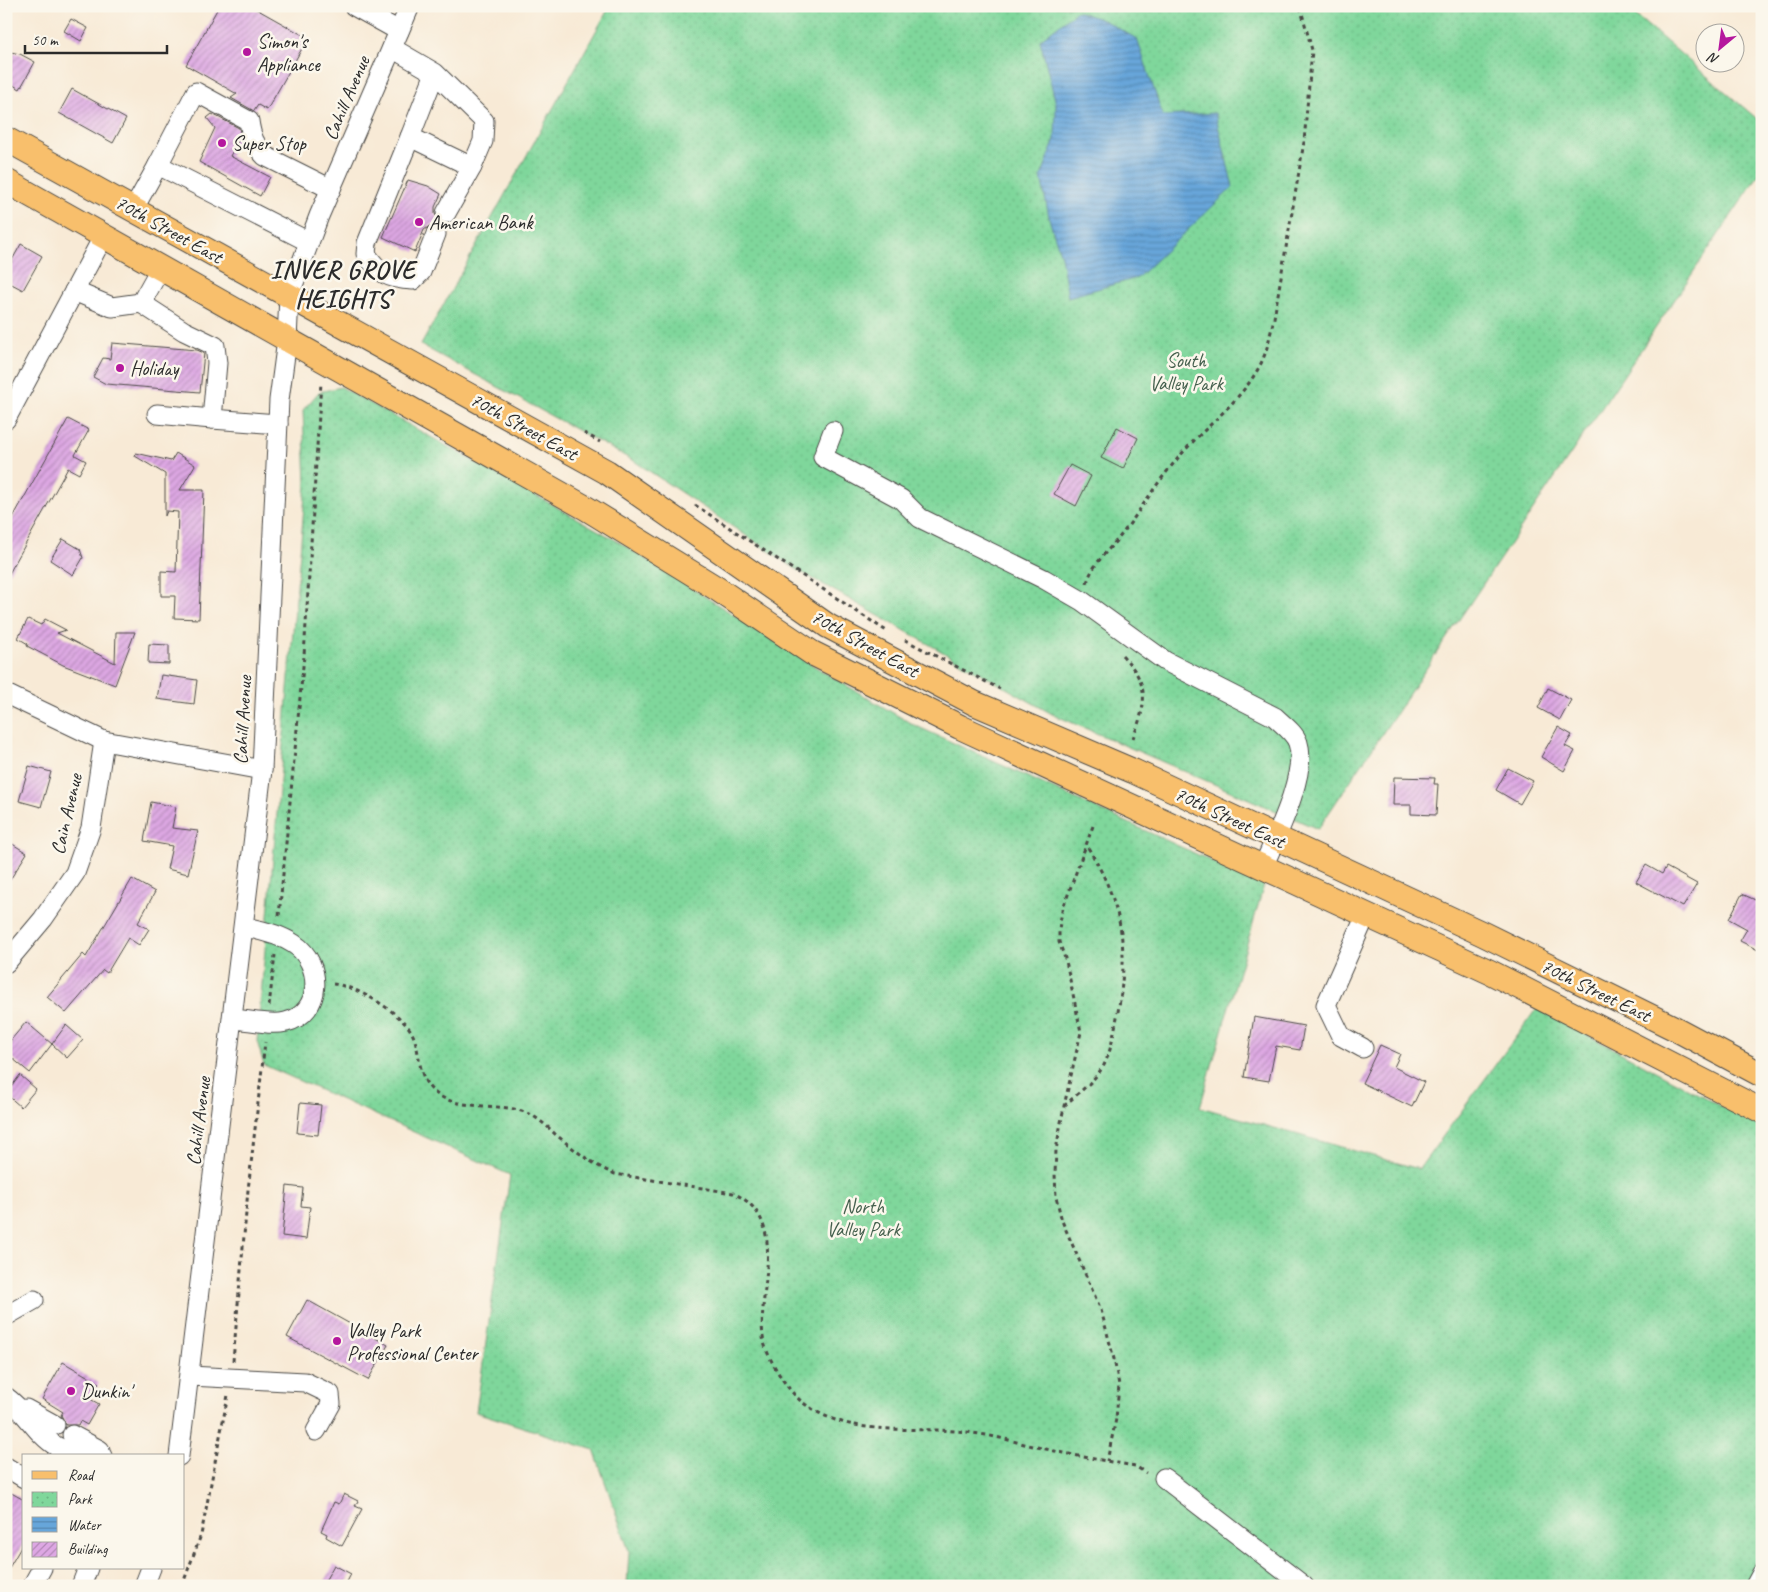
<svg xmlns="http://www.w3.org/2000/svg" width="1768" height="1592" font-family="Caveat,sans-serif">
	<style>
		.park { fill: url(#park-dots); stroke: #558163 }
		.water { fill: url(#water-rules); stroke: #496882 }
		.building { fill: url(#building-hatch) }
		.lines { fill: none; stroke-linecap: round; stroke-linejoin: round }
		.minor-casing { stroke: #4a4845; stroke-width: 21 }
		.major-casing { stroke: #4a4845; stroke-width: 26 }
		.path { stroke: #4a4845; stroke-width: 3; stroke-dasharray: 4 4; stroke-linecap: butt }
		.minor { stroke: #fff; stroke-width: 19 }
		.major { stroke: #f8bf6c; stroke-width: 24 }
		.poi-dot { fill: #b5179e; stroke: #fbf7ec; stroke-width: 2 }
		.labels { text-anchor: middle; stroke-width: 5; stroke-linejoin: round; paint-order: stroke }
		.poi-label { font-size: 20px; fill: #2b2b2b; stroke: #fbf7ec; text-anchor: start }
		.street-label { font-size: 20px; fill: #2b2b2b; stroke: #fbf7ec }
		.park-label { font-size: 20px; fill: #445f4d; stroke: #fbf7ec }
		.district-label { font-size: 25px; font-weight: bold; letter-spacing: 1px; fill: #2b2b2b; stroke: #fbf7ec }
	</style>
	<defs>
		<pattern id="park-dots" width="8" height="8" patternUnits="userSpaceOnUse" patternTransform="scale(1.25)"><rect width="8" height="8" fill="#7fd79b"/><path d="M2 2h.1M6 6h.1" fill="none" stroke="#6eb986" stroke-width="1.8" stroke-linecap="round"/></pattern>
		<pattern id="water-rules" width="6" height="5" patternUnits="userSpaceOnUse" patternTransform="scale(1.25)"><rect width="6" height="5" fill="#67a6da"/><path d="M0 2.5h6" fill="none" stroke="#5587b1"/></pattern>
		<pattern id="building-hatch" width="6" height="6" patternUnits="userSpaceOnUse" patternTransform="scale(1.25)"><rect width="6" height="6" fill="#dda7e3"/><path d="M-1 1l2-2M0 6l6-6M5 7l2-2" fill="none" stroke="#b388b8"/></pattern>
	</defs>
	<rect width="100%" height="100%" fill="#fbf7ec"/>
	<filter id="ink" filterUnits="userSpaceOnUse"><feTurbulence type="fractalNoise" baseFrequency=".02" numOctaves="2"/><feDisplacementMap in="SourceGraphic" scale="10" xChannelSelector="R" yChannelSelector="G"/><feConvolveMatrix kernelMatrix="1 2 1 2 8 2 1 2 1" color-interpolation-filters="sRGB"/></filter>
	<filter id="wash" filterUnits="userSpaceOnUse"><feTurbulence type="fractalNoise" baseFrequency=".0096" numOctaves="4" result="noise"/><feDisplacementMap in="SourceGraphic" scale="20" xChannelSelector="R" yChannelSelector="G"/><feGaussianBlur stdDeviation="1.12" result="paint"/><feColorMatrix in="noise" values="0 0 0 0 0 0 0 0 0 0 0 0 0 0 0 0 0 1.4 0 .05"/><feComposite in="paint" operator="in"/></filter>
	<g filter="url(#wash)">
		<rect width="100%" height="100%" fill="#f8ead6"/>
		<g class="park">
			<path d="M610,6H1639L1634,14L1762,123V170L1318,829L1052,714L796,569L634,461L421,345Z"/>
			<path d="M341,387L619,542L822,671L912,724L1264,885L1200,1107L1419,1169L1537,1008L1762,1128V1586H627L629,1551L594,1450L476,1412L510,1175L264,1065L257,1041L306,484L303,410L319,392Z"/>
		</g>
		<path class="water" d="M1077,11L1105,21L1137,39L1163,116L1215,113L1233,187L1137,278L1068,297L1061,256L1050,222L1041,177L1055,139L1056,104L1040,40Z"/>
		<g id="blocks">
			<g class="building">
				<path d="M219,6H251L308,38L267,110L258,105L254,111L231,98L237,94L186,65Z"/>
				<path d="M71,19L88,28L81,41L64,31Z"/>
				<path d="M6,51L20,54L35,62L20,89L6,81Z"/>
				<path d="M72,89L126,119L113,143L59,113Z"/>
				<path d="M212,114L239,128L241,136L230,156L270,177L260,196L199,162L215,128L207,118Z"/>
				<path d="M408,180L428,186L441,194L435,207V214L440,222L447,224L445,228L441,224L434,223L424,230L415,252L383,237Z"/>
				<path d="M21,244L42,256L23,290L6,281V271Z"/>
				<path d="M112,343L197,350L204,353L200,392L106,384L93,377L103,358L110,359Z"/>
				<path d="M68,419L89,430L75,455L86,461L79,474L68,468L6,579V530Z"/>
				<path d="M1117,427L1138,438L1123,469L1101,458Z"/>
				<path d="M136,453L171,461L176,453L195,465L180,490H204L199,619L174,618L175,596H161V571L176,572L178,512L167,511L165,516V474L135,456Z"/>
				<path d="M1070,465L1091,476L1076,506L1054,494Z"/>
				<path d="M63,539L80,549L83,558L73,575L50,560Z"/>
				<path d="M28,619L41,625L45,619L66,630L57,633L115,663L116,632H135L115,685L63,665L27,646L28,644L18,638Z"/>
				<path d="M149,644L169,645V664L148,663Z"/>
				<path d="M161,675L197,680L194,704L157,699Z"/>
				<path d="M1548,688L1571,700L1560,720L1538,708Z"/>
				<path d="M1558,727L1572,735L1565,746L1575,751L1564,771L1541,757Z"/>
				<path d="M29,766L51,772L41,807L19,801Z"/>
				<path d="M1508,768L1533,781L1520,804L1496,790Z"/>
				<path d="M1394,777L1435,778L1434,784H1438L1436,815L1411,814V805H1393Z"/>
				<path d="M151,802L176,807L172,828L198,831L188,874L167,869L172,846L144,841Z"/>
				<path d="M6,840L27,853L6,886Z"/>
				<path d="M1646,865L1662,874L1666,867L1697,884L1683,907L1636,882Z"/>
				<path d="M132,879L155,892L138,923L149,929L139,945L128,938L107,973L103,970L66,1013L47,997L83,954L86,957Z"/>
				<path d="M1742,894L1762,903V952L1740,941L1747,929L1729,919Z"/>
				<path d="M1254,1017L1304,1026L1300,1050L1276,1046L1269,1081L1244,1077Z"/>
				<path d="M26,1022L52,1044L30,1073L6,1053V1046Z"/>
				<path d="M66,1025L83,1040L67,1058L52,1044Z"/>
				<path d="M1380,1045L1400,1054L1394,1067L1424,1082L1412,1107L1362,1083Z"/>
				<path d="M20,1075L36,1089L21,1107L6,1094Z"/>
				<path d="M300,1103L321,1105L318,1135L297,1133Z"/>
				<path d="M287,1186L303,1188L301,1206L310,1207L306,1239L282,1236Z"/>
				<path d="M307,1300L388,1345L368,1380L287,1337Z"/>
				<path d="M63,1362L99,1383L90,1399L99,1404L87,1425L80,1421L78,1425H66L61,1415L63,1412L42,1399Z"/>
				<path d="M6,1490L24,1500V1542L6,1573Z"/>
				<path d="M344,1494L358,1501L355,1506L362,1509L342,1546L326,1537L327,1534L321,1531L334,1502L339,1504Z"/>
				<path d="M334,1565L351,1574L345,1586H333L325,1581Z"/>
			</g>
		</g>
	</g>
	<g filter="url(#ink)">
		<use href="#blocks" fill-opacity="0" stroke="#4a4845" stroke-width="1"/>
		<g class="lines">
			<defs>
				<g id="minor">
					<path d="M354,6L399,31"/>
					<path d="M392,48L435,73L484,121L483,141L472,167L410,137L435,73"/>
					<path d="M410,137L367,243L366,254C380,274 388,279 413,280L421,272L436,234"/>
					<path d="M158,165L196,92L249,121C251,136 255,146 265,156L331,189"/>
					<path d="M133,210L158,165L309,242"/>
					<path d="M446,213L472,167"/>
					<path d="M160,269L141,303L184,331L215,346L217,363L212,419L278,424"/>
					<path d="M74,291L112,307L141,303"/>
					<path d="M157,414L212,419"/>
					<path d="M6,419L103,237"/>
					<path d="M833,431L823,457L901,499L920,518L1044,579L1082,601L1165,661L1275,717C1282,724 1295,733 1298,743C1308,773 1275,839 1263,867"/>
					<path d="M6,694L104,741L262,770"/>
					<path d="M6,963L43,919L75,873L91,828L104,741"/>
					<path d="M233,1019C249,1020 271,1026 286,1022C323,1013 323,963 294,944C279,934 261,930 244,927"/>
					<path d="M1363,1048L1341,1036L1326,1005L1366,915"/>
					<path d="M6,1316L34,1300"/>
					<path d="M190,1376L305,1382L330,1394L331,1404L316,1431"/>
					<path d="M6,1397C25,1410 37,1435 56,1446C69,1453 87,1452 102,1456"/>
					<path d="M26,1409L55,1425"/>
					<path d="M72,1435L100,1450"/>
					<path d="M179,1456L262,770L279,400L287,340L289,296L319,216L410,6"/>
					<path d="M6,1467L24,1478"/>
					<path d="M1164,1478L1304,1586"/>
					<path d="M32,1586L42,1568"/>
					<path d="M81,1586L88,1568"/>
					<path d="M144,1586L151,1568"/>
					<path d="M1755,1586L1762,1573"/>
				</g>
				<g id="major">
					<path d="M6,139L607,472L828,626L974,703L1133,771L1481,933L1672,1027L1762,1075"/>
					<path d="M6,181L586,508L716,588L812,653L960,727L1490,972L1762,1111"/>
				</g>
			</defs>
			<use href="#minor" class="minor-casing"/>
			<use href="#major" class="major-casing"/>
			<g class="path">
				<path d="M584,433L600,442"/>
				<path d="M695,505L888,632"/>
				<path d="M1087,583C1092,564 1110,549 1122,534C1140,511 1155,485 1174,463C1200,430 1237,406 1258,369C1267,354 1270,335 1274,318L1304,142L1312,50L1300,6"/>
				<path d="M905,640L1000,689"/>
				<path d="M1122,655C1150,685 1147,702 1133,738"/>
				<path d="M1093,826L1062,911L1059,929V942L1066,961L1081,1032L1064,1106L1056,1150L1055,1174L1056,1197L1062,1221L1101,1310L1114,1359L1119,1385L1116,1419L1107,1461"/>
				<path d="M279,916L304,656L321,382"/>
				<path d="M333,984C355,985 402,1013 412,1033C421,1051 417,1076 432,1090C456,1113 499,1101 527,1113C538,1118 547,1126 555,1134C574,1149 592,1165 615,1174L733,1193C791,1219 757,1290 763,1337C765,1355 787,1390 801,1401C850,1441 916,1424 973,1433C997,1436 1022,1444 1046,1449C1076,1456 1106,1461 1135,1466L1146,1473"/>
				<path d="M269,1006L275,955"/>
				<path d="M1064,1106C1078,1093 1094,1082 1104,1065C1111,1051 1114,1033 1117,1017C1130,950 1123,904 1087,846"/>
				<path d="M233,1361L248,1190L265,1042"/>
				<path d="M182,1586L201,1535L228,1395"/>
			</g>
			<use href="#minor" class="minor"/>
			<use href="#major" class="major"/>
		</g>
	</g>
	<g class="poi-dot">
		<circle cx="247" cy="52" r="5"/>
		<circle cx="222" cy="143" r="5"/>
		<circle cx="419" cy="222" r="5"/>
		<circle cx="120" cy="368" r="5"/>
		<circle cx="337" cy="1341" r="5"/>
		<circle cx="71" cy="1391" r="5"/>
	</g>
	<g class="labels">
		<g class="poi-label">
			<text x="257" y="48">Simon's<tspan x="257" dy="23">Appliance</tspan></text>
			<text x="232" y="150">Super Stop</text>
			<text x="429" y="229">American Bank</text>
			<text x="130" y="375">Holiday</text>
			<text x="347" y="1337">Valley Park<tspan x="347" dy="23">Professional Center</tspan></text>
			<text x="81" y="1398">Dunkin'</text>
		</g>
		<g class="street-label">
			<text transform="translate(346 98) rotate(-67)" y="7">Cahill Avenue</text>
			<text transform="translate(169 229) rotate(29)" y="7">70th Street East</text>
			<text transform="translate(524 426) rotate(29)" y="7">70th Street East</text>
			<text transform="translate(865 643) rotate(29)" y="7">70th Street East</text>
			<text transform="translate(242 720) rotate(-87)" y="7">Cahill Avenue</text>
			<text transform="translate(66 814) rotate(-77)" y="7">Cain Avenue</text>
			<text transform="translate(1230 817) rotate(25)" y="7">70th Street East</text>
			<text transform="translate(1596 990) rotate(26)" y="7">70th Street East</text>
			<text transform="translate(198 1121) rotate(-83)" y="7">Cahill Avenue</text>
		</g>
		<g class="park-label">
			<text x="1186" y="367">South<tspan x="1186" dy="23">Valley Park</tspan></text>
			<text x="863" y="1213">North<tspan x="863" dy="23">Valley Park</tspan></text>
		</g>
		<g class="district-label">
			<text x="343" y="278">INVER GROVE<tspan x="343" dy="29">HEIGHTS</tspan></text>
		</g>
	</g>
	<rect width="1768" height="1592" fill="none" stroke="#fbf7ec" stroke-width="25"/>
	<rect x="22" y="1454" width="162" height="115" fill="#fbf7ec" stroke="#a8a59f"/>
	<rect x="32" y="1471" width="25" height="8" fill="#f8bf6c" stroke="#a8a59f"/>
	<text x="68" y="1480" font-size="15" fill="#2b2b2b">Road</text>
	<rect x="32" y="1492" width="25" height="15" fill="url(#park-dots)" stroke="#a8a59f"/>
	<text x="68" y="1504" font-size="15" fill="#2b2b2b">Park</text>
	<rect x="32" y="1517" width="25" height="15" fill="url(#water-rules)" stroke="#a8a59f"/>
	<text x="68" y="1530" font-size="15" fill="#2b2b2b">Water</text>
	<rect x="32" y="1542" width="25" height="15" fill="url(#building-hatch)" stroke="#a8a59f"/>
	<text x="68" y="1554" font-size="15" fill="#2b2b2b">Building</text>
	<g transform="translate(1720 48) rotate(209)"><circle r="24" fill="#fbf7ec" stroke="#a8a59f"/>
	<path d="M0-4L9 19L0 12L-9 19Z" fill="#b5179e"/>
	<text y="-8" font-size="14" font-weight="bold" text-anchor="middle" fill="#2b2b2b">N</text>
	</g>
	<path d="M25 45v8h142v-8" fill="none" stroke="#2b2b2b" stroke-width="2.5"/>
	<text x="32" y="45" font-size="15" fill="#2b2b2b" stroke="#fbf7ec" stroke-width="4" paint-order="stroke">50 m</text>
</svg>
